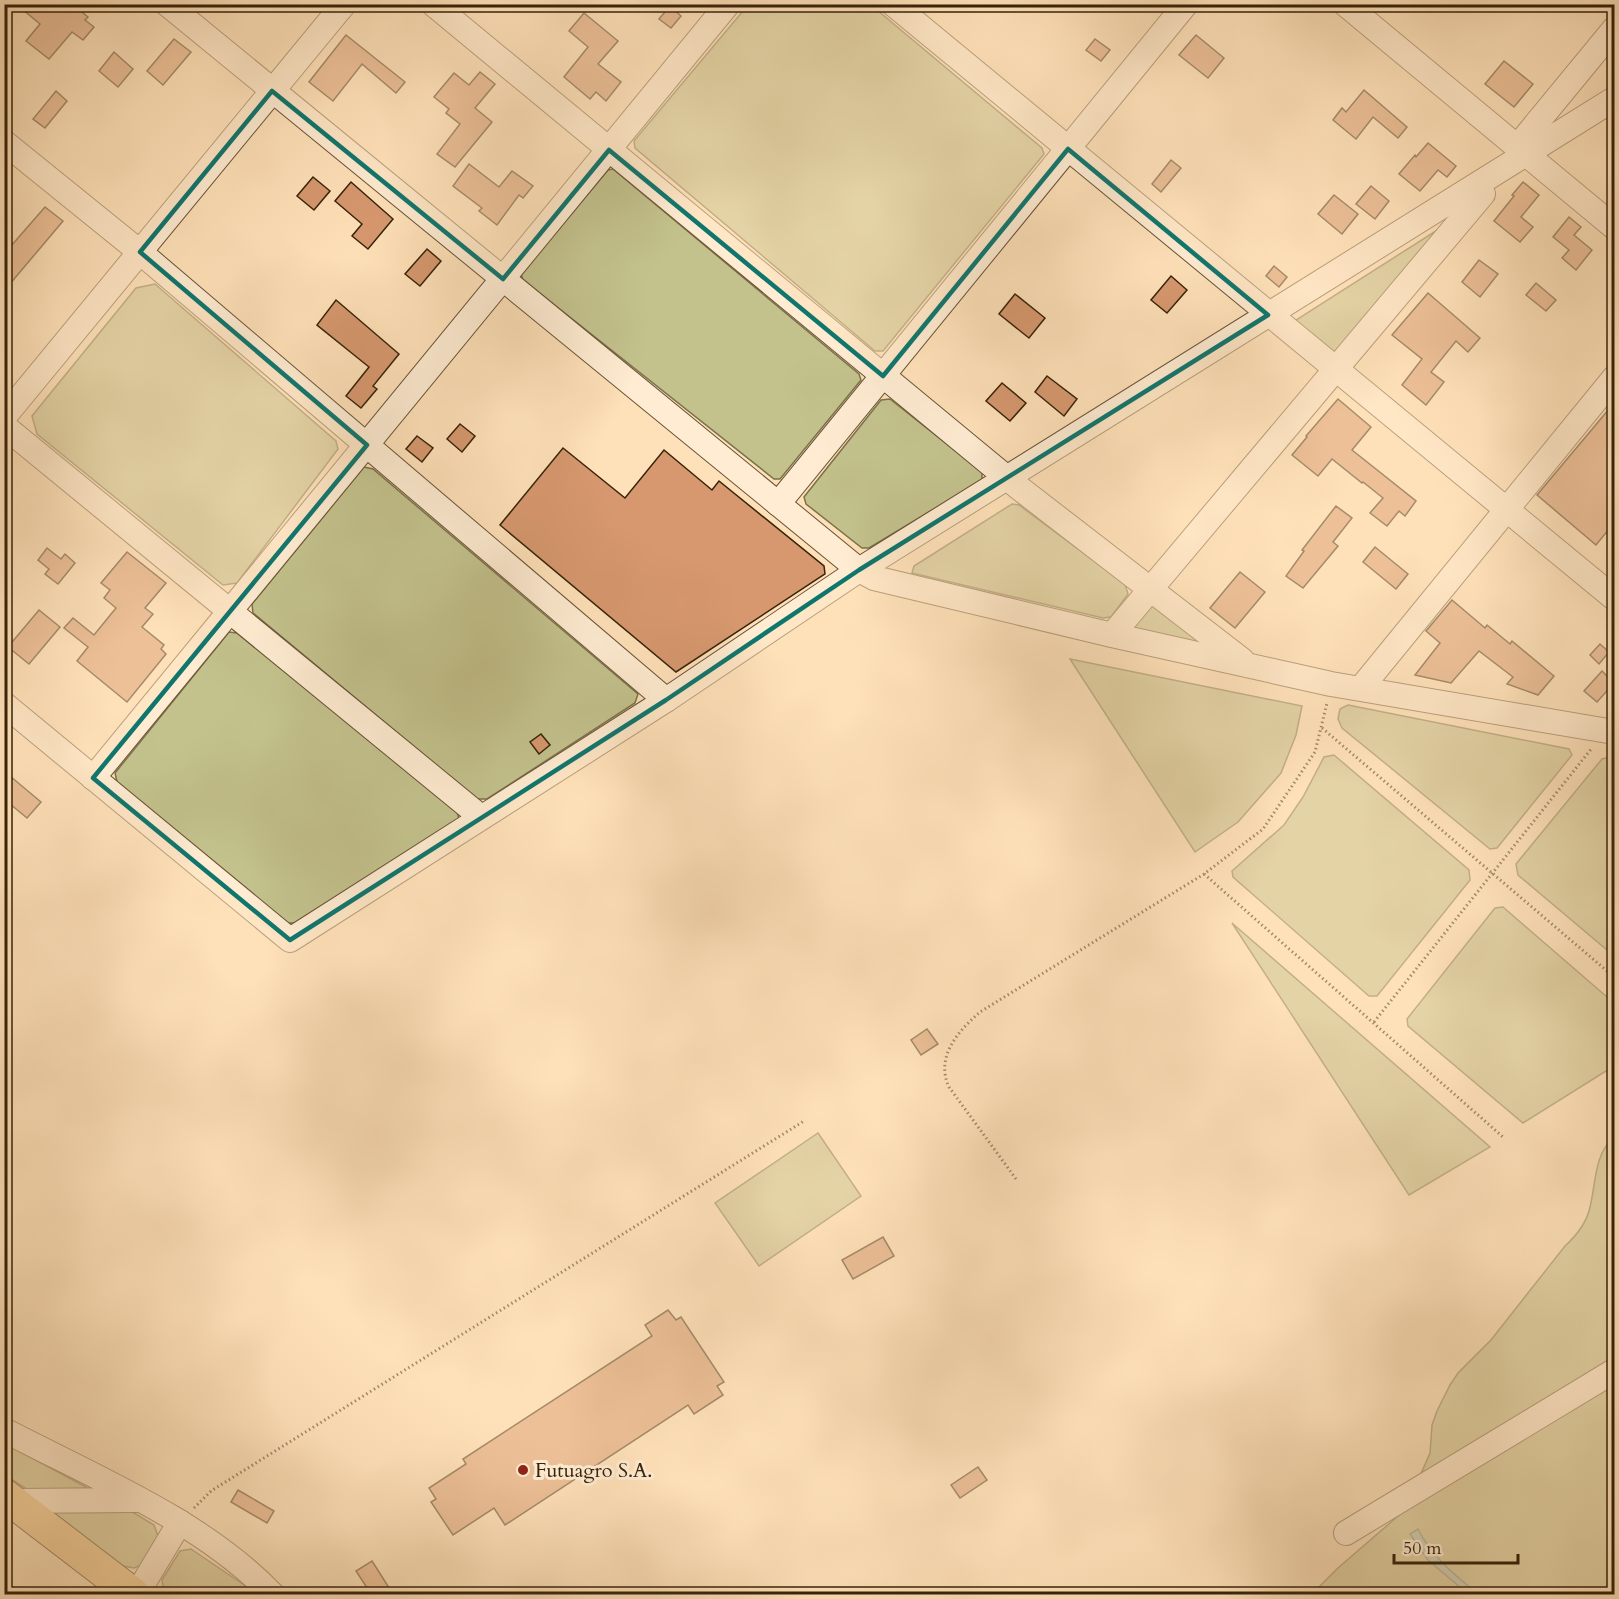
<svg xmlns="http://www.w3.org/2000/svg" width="1619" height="1599" font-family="Cardo,serif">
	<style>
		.green { fill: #c3c28d; stroke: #7c724b; stroke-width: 1.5 }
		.water { fill: #a0beaf; stroke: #76806d; stroke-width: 1.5 }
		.building { fill: #d7986f; stroke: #362309; stroke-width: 1.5 }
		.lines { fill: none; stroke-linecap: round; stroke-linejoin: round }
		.minor-casing { stroke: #685235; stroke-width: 26 }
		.major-casing { stroke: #362309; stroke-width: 34 }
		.path { stroke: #362309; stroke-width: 3; stroke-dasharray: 1.5 3; stroke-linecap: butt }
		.minor { stroke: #ffecd2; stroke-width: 24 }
		.major { stroke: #f0c07c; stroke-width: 32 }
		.marked { fill: none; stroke: #0f766e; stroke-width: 4.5; stroke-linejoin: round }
		.poi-dot { fill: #8f2418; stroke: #ffecd2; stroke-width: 2 }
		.labels { text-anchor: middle; stroke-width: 6; stroke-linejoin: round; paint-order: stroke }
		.poi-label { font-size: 20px; fill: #362309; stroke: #ffecd2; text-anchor: start }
	</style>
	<rect width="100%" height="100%" fill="#ffe1b9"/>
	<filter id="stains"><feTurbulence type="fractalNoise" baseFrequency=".00333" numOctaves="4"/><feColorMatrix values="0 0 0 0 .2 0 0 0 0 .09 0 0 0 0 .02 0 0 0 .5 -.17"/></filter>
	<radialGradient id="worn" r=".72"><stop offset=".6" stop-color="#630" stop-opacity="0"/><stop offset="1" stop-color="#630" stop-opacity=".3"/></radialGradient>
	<g class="green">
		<path d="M871,5L1042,148L1044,154L883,351H875L635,148L634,141L748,5Z"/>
		<path d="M613,169L859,374L861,380L780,479H774L523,280L521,274L608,170Z"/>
		<path d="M1439,229L1336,355L1294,322L1296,320Z"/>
		<path d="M155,284L336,441L338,449L237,583L223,585L37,434L32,416L136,288Z"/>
		<path d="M890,399L982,472V480L869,548H862L806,504L804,497L881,400Z"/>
		<path d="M364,467L373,469L638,694L635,703L487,799H477L253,613L252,604Z"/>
		<path d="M1012,504L1019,505L1125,584L1128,594L1111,617L1103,618L912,573L914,566Z"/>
		<path d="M1151,603L1210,645L1133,630L1132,626Z"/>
		<path d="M229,632L237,633L457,812L459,819L297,923H285L117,782L115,773Z"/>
		<path d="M1070,659L1302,706L1296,735L1281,773L1238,822L1195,852Z"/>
		<path d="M1348,705L1569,749L1572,755L1497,848L1490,849L1342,728L1338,719L1340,709Z"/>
		<path d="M1334,755L1469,870L1470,880L1377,996H1369L1233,877L1232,871L1284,825L1303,797L1324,757Z"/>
		<path d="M1614,756V956L1518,875L1516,864L1602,759Z"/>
		<path d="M1503,907L1614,1003V1066L1523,1123L1408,1026L1407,1019L1495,908Z"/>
		<path d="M1232,923L1490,1147L1409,1195Z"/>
		<path d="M818,1133L861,1196L759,1266L715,1203Z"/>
		<path d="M1614,1137V1550L1605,1594H1312L1338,1568L1405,1510L1430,1453L1432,1425L1437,1411L1450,1385L1458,1373L1491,1340L1565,1246C1576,1236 1587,1222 1590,1207C1596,1183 1594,1154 1614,1137Z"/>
		<path d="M4,1443L86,1487L84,1489L31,1492L5,1475Z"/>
		<path d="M129,1510L154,1525L159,1539L147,1563L134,1568L123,1566L52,1512Z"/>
		<path d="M191,1549L247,1587L254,1594H164L162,1580L180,1551Z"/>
	</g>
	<path class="water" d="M1418,1529C1432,1557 1455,1575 1478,1594H1468L1428,1560L1410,1534Z"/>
	<g class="building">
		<path d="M16,4H72L88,17L85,20L94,27L83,40L72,32L49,59L26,41L40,24Z"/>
		<path d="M670,6L681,16L671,28L659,19Z"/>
		<path d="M584,13L618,41L598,64L621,82L606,101L596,92L590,99L564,77L588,47L569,31Z"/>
		<path d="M346,35L405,82L396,93L362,64L333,101L309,82Z"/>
		<path d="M1196,35L1224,58L1208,78L1179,55Z"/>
		<path d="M174,39L191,52L163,85L147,71Z"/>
		<path d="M1095,39L1110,50L1101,61L1086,50Z"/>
		<path d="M114,52L133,69L118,87L99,71Z"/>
		<path d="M1504,61L1533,84L1514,107L1485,84Z"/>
		<path d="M480,72L495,84L475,108L492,122L455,167L437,154L460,124L446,113L449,109L434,97L454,73L469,85Z"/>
		<path d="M1364,90L1407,127L1398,138L1373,117L1356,139L1333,120L1342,108L1346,112Z"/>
		<path d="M56,91L67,101L45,128L33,119Z"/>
		<path d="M1428,143L1456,166L1447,177L1438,170L1420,191L1399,174L1415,155L1416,157Z"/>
		<path d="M1171,160L1181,168L1161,192L1152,184Z"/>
		<path d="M469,164L499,187L512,171L533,186L523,198L519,195L497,225L479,211L482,208L453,186Z"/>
		<path d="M313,177L330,191L314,210L297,196Z"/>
		<path d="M351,182L393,219L368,249L352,236L362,224L335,201Z"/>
		<path d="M1523,182L1539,195L1521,217L1533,227L1520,242L1494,221L1514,196L1512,195Z"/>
		<path d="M1371,186L1389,201L1375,219L1356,204Z"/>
		<path d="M1334,195L1358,214L1342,234L1318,214Z"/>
		<path d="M45,207L63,221L4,291V241L11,246Z"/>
		<path d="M1569,217L1581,227L1574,235L1592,250L1576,270L1562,258L1569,250L1553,237Z"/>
		<path d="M427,249L441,261L420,286L405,274Z"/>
		<path d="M1479,260L1498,274L1480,297L1462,282Z"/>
		<path d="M1274,266L1287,277L1279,287L1266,276Z"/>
		<path d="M1171,276L1187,290L1167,313L1151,300Z"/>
		<path d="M1536,283L1556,300L1546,311L1526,295Z"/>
		<path d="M1428,293L1480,338L1468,352L1456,341L1431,372L1444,382L1426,405L1402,385L1422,359L1392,335Z"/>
		<path d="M1015,294L1045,318L1029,338L999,314Z"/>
		<path d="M336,300L399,354L373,386L377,389L361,408L346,396L369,367L317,325Z"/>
		<path d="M1047,376L1077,399L1064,416L1035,392Z"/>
		<path d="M1002,383L1026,403L1010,421L986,401Z"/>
		<path d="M1338,399L1371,427L1352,450L1416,501L1405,516L1399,511L1387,526L1370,513L1383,498L1363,482L1362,483L1332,459L1318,476L1292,455L1307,437L1306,436Z"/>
		<path d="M1614,403V523L1596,545L1537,495Z"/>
		<path d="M460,424L475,436L462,452L447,439Z"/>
		<path d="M417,436L433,448L422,462L406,449Z"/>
		<path d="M563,448L625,498L664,450L712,490L719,481L824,566L825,574L676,672L500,525Z"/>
		<path d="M1336,506L1352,518L1333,542L1338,546L1303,588L1286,576L1304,551L1302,550Z"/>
		<path d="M1375,547L1408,574L1396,589L1363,562Z"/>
		<path d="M47,548L61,559L65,554L75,563L58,584L45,574L49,569L38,560Z"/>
		<path d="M127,552L166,583L145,608L153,614L142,627L164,645L161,649L166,654L127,702L77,661L88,647L64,628L73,618L94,635L116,608L104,598L110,590L101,583Z"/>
		<path d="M1240,572L1265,592L1235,628L1210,608Z"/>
		<path d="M1452,600L1485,628L1487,625L1510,644L1512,641L1554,676L1538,695L1507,684L1513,677L1479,651L1451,683L1415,675L1440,643L1426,631Z"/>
		<path d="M39,610L60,627L29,664L8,647Z"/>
		<path d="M1600,644L1609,652L1599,664L1590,655Z"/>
		<path d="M1602,671L1614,683L1597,702L1584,691Z"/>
		<path d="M541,734L550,745L539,754L530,742Z"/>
		<path d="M4,771L41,802L27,818L4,799Z"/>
		<path d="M927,1029L938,1044L921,1055L911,1040Z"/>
		<path d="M883,1237L894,1256L853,1279L842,1260Z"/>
		<path d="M668,1310L676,1320L681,1317L724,1382L717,1386L723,1395L694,1414L688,1405L505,1525L494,1508L453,1535L431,1502L436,1499L429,1488L466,1464L463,1459L652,1336L645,1325Z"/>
		<path d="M978,1467L987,1480L960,1498L951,1485Z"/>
		<path d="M238,1490L274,1511L267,1523L231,1502Z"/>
		<path d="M372,1561L393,1594H371L356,1571Z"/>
	</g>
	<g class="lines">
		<defs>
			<g id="minor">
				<path d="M167,4L859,570L874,578L1112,635L1331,684L1614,732"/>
				<path d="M433,4L1018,487L1242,660"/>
				<path d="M893,4L1614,598"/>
				<path d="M1345,4L1614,227"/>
				<path d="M4,142L140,252L666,700"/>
				<path d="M1517,147L1614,29"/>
				<path d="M4,417L344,4"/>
				<path d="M4,426L481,817"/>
				<path d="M778,504L1186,4"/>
				<path d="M1112,635L1483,194"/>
				<path d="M1361,688L1614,378"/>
				<path d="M4,704L290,940L666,700L859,570L1614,99"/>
				<path d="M93,778L728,4"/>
				<path d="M4,1430C94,1477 202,1521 272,1594"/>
				<path d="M14,1501L136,1500"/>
				<path d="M1346,1533L1614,1371"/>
				<path d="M137,1594L180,1522"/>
			</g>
			<path id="major" d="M4,1495L133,1594"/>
		</defs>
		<use href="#minor" class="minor-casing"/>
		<use href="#major" class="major-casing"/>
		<g class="path">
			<path d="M1322,728L1614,977"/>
			<path d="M1204,874L1503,1137"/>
			<path d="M1374,1022L1592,748"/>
			<path d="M1016,1179L949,1087C935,1057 958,1031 980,1012L1204,874L1263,829L1315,752L1327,703"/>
			<path d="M194,1508L211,1491L804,1121"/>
		</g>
		<use href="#minor" class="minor"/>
		<use href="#major" class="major"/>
	</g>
	<path d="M0 0H1619V1599H0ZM272,91L503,279L609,150L883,376L1068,149L1268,315L859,570L666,700L290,940L93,778L367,445L140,252Z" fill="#ffe1b9" fill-opacity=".55" fill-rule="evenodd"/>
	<path class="marked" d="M272,91L503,279L609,150L883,376L1068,149L1268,315L859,570L666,700L290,940L93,778L367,445L140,252Z"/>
	<circle class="poi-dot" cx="523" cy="1470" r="6"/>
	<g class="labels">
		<g class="poi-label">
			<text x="535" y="1477">Futuagro S.A.</text>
		</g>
	</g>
	<rect width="1619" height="1599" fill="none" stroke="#ffe1b9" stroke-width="24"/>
	<rect x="6" y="6" width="1607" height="1587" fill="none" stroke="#362309" stroke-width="3"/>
	<rect x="12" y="12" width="1595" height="1575" fill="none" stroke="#362309" stroke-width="1.5"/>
	<path d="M1394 1554v9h124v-9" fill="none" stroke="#362309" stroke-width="3"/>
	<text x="1403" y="1554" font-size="18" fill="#362309" stroke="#ffecd2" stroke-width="4.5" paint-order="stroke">50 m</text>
	<rect width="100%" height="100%" filter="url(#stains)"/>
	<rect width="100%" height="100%" fill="url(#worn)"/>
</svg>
